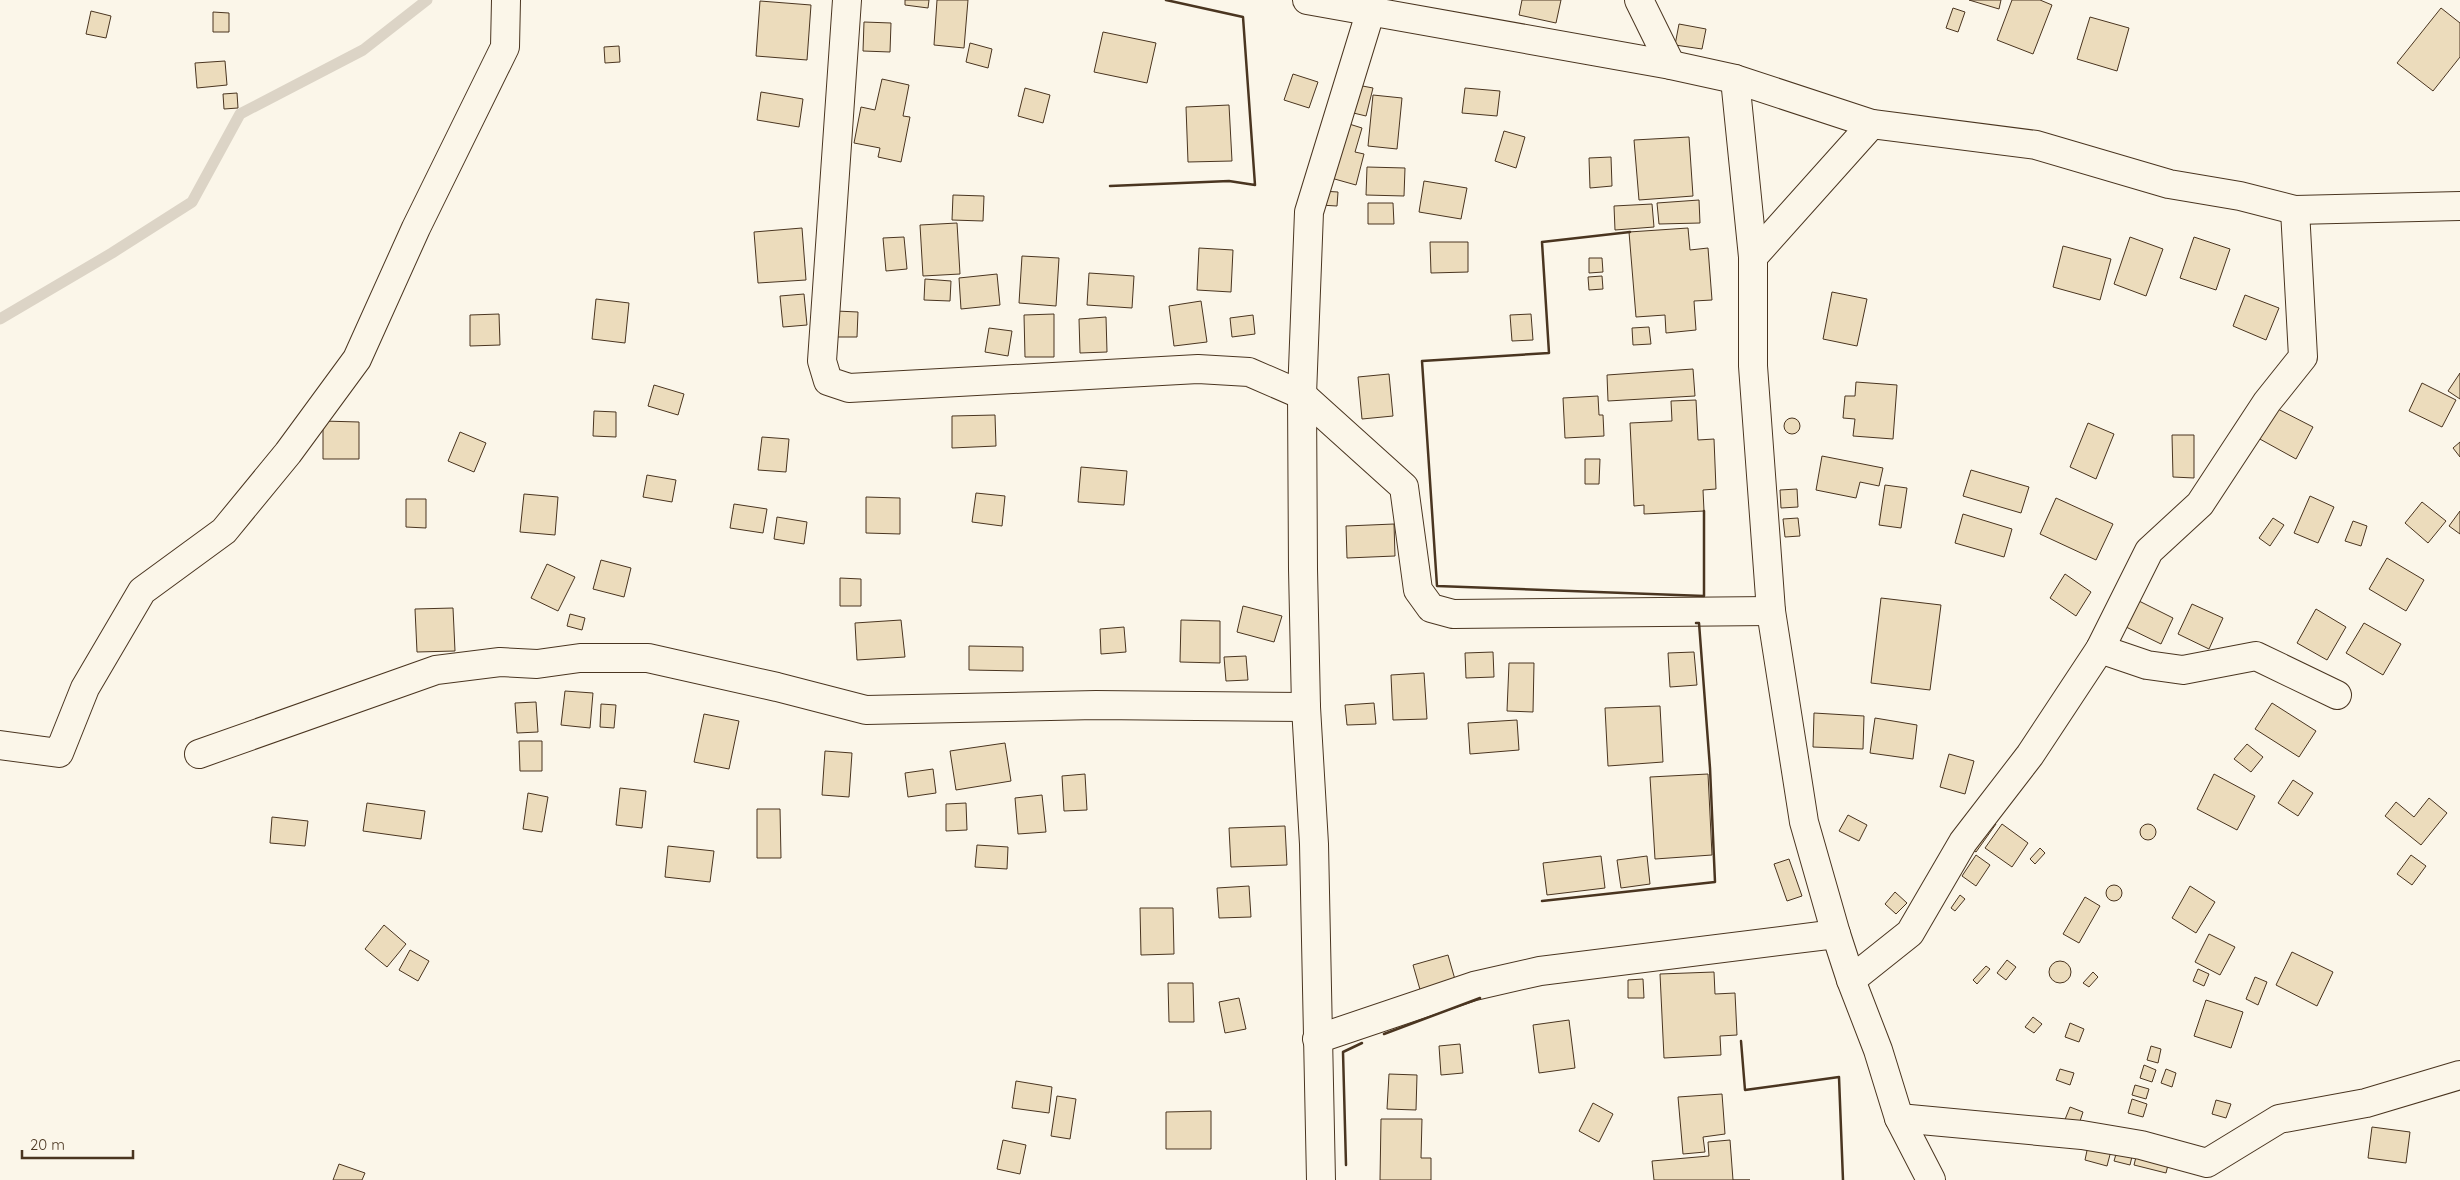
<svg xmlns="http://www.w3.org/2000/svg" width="2460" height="1180" font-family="Quicksand,sans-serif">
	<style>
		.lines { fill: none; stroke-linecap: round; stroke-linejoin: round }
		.stream { stroke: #dcd4c6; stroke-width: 11 }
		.building { fill: #ecdcbc; stroke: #4a3520 }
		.minor-casing { stroke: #4a3520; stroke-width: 30 }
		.minor { stroke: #fbf6e9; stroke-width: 28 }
		.wall { stroke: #4a3520; stroke-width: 2.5 }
	</style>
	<rect width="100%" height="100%" fill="#fbf6e9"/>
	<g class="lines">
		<path class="stream" d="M0,319L112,253L192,202L240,114L363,50L427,0"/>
	</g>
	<g class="building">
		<path d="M905,0H929L928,8L905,5Z"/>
		<path d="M937,0H968L964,48L934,45Z"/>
		<path d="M1522,0H1561L1556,23L1519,15Z"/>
		<path d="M1969,0H2001L1999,9Z"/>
		<path d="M2012,0H2040L2052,5L2033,54L1997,40Z"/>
		<path d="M760,1L811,5L807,60L756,56Z"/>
		<path d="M1953,8L1965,12L1958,32L1946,28Z"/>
		<path d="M2441,8L2460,23V57L2433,91L2397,63Z"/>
		<path d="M91,11L111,16L106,38L86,34Z"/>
		<path d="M213,12L229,13V32H213Z"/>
		<path d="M2090,17L2129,28L2117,71L2077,59Z"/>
		<path d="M864,22L891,23L890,52L863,51Z"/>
		<path d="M1679,24L1706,29L1702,49L1675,45Z"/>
		<path d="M1103,32L1156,43L1147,83L1094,72Z"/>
		<path d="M970,43L992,49L988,68L966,62Z"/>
		<path d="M619,46L620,62L605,63L604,47Z"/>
		<path d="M225,61L227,85L197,88L195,63Z"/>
		<path d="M1293,74L1318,82L1309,108L1284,100Z"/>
		<path d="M882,79L909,85L903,116L910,117L901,162L878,157L880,148L854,143L861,107L875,110Z"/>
		<path d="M1352,84L1373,88L1366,116L1345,111Z"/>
		<path d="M1025,88L1050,95L1043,123L1018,116Z"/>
		<path d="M1465,88L1500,91L1497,116L1462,113Z"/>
		<path d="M761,92L803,99L799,127L757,120Z"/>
		<path d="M237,93L238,108L224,109L223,94Z"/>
		<path d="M1373,95L1402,98L1397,149L1368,146Z"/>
		<path d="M1229,105L1232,161L1188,162L1186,107Z"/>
		<path d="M1346,123L1362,128L1355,152L1364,154L1356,185L1331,178Z"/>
		<path d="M1504,131L1525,137L1516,168L1495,161Z"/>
		<path d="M1689,137L1693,196L1639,200L1634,140Z"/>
		<path d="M1611,157L1612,186L1590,188L1589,158Z"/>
		<path d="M1367,167L1405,168L1404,196L1366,195Z"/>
		<path d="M1424,181L1467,188L1461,219L1419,212Z"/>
		<path d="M1322,191L1338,192L1337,206L1320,205Z"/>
		<path d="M953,195L984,196L983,221L952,220Z"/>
		<path d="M1699,200L1700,223L1659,224L1657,203Z"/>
		<path d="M1368,203H1393L1394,224H1368Z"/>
		<path d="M1652,204L1654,227L1615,230L1614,206Z"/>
		<path d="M957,223L960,274L923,276L920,225Z"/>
		<path d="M802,228L806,280L758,283L754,232Z"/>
		<path d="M1688,228L1690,250L1708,248L1712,300L1694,301L1696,330L1666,333L1665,315L1636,317L1629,232Z"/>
		<path d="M904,237L907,269L886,271L883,238Z"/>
		<path d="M2130,237L2163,249L2146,296L2114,284Z"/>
		<path d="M2194,237L2230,249L2216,290L2180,278Z"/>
		<path d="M1430,242H1468V272L1431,273Z"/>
		<path d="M2063,246L2111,259L2100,300L2053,287Z"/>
		<path d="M1199,248L1233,250L1231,292L1197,290Z"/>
		<path d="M1022,256L1059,258L1056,306L1019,303Z"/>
		<path d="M1589,258H1602L1603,272L1589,273Z"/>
		<path d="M1089,273L1134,276L1132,308L1087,305Z"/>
		<path d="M997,274L1000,305L961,309L959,278Z"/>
		<path d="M1602,276L1603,289L1589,290L1588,277Z"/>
		<path d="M925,279L951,281L950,301L924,300Z"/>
		<path d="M1832,292L1867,299L1857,346L1823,339Z"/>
		<path d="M804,294L807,325L783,327L780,296Z"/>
		<path d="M2245,295L2279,308L2266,340L2233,326Z"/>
		<path d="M596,299L629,303L625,343L592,339Z"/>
		<path d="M1201,301L1207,342L1174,346L1169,306Z"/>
		<path d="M836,311L858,312L857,337H836Z"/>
		<path d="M499,314L500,345L470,346V315Z"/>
		<path d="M1054,314V357H1025L1024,315Z"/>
		<path d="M1531,314L1533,340L1512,341L1510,315Z"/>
		<path d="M1253,315L1255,334L1232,337L1230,318Z"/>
		<path d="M1106,317L1107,352L1080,353L1079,319Z"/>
		<path d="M1649,327L1651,344L1633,345L1632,328Z"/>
		<path d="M989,328L1012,331L1008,356L985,352Z"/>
		<path d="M1693,369L1695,396L1608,401L1607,375Z"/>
		<path d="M2460,373V399L2448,391Z"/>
		<path d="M1389,374L1393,416L1362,419L1358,377Z"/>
		<path d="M1856,382L1897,385L1893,439L1853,436L1855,419L1843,418L1845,396H1855Z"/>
		<path d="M2422,383L2456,400L2442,427L2409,411Z"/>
		<path d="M654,385L684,394L678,415L648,406Z"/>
		<path d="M1598,396L1599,415H1603L1604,436L1565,438L1563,398Z"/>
		<path d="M1696,400L1698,440L1714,439L1716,489L1703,490L1704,511L1644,514V505L1634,506L1630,423L1672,421L1671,401Z"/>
		<path d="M2274,407L2313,427L2296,459L2258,438Z"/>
		<path d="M594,411L616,412V437L593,436Z"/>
		<path d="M995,415L996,446L952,448V416Z"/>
		<circle cx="1792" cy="426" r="8"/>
		<path d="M323,421L359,422V459H323Z"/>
		<path d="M2088,423L2114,434L2096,479L2070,467Z"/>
		<path d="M460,432L486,443L474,472L448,461Z"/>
		<path d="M2172,435H2194V478L2173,477Z"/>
		<path d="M762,437L789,439L786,472L758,470Z"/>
		<path d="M2460,442V457L2453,448Z"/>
		<path d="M1822,456L1883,468L1879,486L1860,482L1856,498L1816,490Z"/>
		<path d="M1585,459H1600L1599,484H1585Z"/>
		<path d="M1081,467L1127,471L1124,505L1078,502Z"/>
		<path d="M1971,470L2029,487L2021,513L1963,496Z"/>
		<path d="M647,475L676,480L672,502L643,497Z"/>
		<path d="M1885,485L1907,488L1901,528L1879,525Z"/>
		<path d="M1797,489L1798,507L1781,508L1780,490Z"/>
		<path d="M976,493L1005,496L1002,526L972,522Z"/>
		<path d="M524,494L558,497L555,535L520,532Z"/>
		<path d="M2310,496L2334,507L2318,543L2294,533Z"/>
		<path d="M866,497L900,498V534L866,533Z"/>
		<path d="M2056,498L2113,524L2096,560L2040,534Z"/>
		<path d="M406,499H426V528L406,527Z"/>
		<path d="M2422,502L2446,521L2428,543L2405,523Z"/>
		<path d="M734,504L767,509L763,533L730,528Z"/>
		<path d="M2460,511V534L2449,526Z"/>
		<path d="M1963,514L2012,529L2004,557L1955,543Z"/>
		<path d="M777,517L807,522L804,544L774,539Z"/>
		<path d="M1798,518L1800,536L1785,537L1783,519Z"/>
		<path d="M2273,518L2284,525L2270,546L2259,538Z"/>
		<path d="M2353,521L2367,526L2361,546L2345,541Z"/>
		<path d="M1394,524L1395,556L1347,558L1346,526Z"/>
		<path d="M2387,558L2424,580L2406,611L2369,589Z"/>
		<path d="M601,560L631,568L624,597L593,589Z"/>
		<path d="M547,564L575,577L558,611L531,598Z"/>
		<path d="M2065,574L2091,592L2076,616L2050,598Z"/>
		<path d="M840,578L861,579V606H840Z"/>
		<path d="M1881,598L1941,605L1930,690L1871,683Z"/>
		<path d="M2137,600L2173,618L2161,644L2124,626Z"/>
		<path d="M2192,604L2223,618L2209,649L2178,634Z"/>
		<path d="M1243,606L1282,616L1274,642L1237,632Z"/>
		<path d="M453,608L455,651L417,652L415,609Z"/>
		<path d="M2316,609L2346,627L2327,660L2297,643Z"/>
		<path d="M570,614L585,618L582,630L567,626Z"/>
		<path d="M901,620L905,657L857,660L855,623Z"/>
		<path d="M1181,620L1220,621V663L1180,662Z"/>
		<path d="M2364,623L2401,644L2383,675L2346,653Z"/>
		<path d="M1124,627L1126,652L1101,654L1100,629Z"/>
		<path d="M969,646L1023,647V671L969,670Z"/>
		<path d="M1493,652L1494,677L1466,678L1465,653Z"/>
		<path d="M1694,652L1697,685L1670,687L1668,653Z"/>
		<path d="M1246,656L1248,680L1226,681L1224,657Z"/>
		<path d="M1509,663H1534L1533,712L1507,711Z"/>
		<path d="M1424,673L1427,719L1393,720L1391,675Z"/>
		<path d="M565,691L593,693L590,728L561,725Z"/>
		<path d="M536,702L538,732L517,733L515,703Z"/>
		<path d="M1374,703L1376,724L1347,725L1345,705Z"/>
		<path d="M2272,703L2316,731L2299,757L2255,729Z"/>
		<path d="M601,704L616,705L614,728L600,727Z"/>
		<path d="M1660,706L1663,762L1608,766L1605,708Z"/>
		<path d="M1814,713L1864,716L1863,749L1813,747Z"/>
		<path d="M704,714L739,721L729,769L694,762Z"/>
		<path d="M1875,718L1917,725L1913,759L1870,753Z"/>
		<path d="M1517,720L1519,750L1470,754L1468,723Z"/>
		<path d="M519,741H542V771H520Z"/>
		<path d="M1005,743L1011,781L956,790L950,751Z"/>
		<path d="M2247,744L2263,757L2251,772L2234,759Z"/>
		<path d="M825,751L852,753L849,797L822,795Z"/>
		<path d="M1949,754L1974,761L1965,794L1940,787Z"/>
		<path d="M933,769L936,793L908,797L905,773Z"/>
		<path d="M1085,774L1087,810L1064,811L1062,776Z"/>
		<path d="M1708,774L1712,855L1655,859L1650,777Z"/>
		<path d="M2214,774L2255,796L2237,830L2197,809Z"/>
		<path d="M2293,780L2313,793L2298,816L2278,803Z"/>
		<path d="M620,788L646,791L642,828L616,825Z"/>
		<path d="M528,793L548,797L542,832L523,829Z"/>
		<path d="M1042,795L1046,832L1018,834L1015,798Z"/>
		<path d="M2429,798L2447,813L2421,845L2385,816L2396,802L2414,817Z"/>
		<path d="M367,803L425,811L421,839L363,831Z"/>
		<path d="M966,803L967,830L946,831V804Z"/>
		<path d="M757,809H780L781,858H757Z"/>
		<path d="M1848,815L1867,825L1859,841L1839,831Z"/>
		<path d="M272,817L308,821L305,846L270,843Z"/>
		<path d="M1990,819L1996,824L1976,852L1970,848Z"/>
		<path d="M2002,824L2028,843L2012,867L1985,848Z"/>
		<circle cx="2148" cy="832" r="8"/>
		<path d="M1285,826L1287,865L1231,867L1229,828Z"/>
		<path d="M977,845L1008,847L1007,869L975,867Z"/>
		<path d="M668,846L714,851L710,882L665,877Z"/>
		<path d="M2040,848L2045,853L2035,864L2030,859Z"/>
		<path d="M1976,855L1990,865L1976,886L1962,876Z"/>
		<path d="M2411,855L2426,866L2412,885L2397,874Z"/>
		<path d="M1601,856L1605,888L1547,895L1543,863Z"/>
		<path d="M1647,856L1650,884L1621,888L1617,860Z"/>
		<path d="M1789,859L1802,896L1787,901L1774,864Z"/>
		<circle cx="2114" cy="893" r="8"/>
		<path d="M1249,886L1251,917L1219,918L1217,888Z"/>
		<path d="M2190,886L2215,902L2196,933L2172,918Z"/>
		<path d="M1895,892L1907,903L1896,914L1885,904Z"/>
		<path d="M1960,895L1965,899L1955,911L1951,908Z"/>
		<path d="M2085,897L2100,906L2079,943L2063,934Z"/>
		<path d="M1140,908H1173L1174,954L1141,955Z"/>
		<path d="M384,925L406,944L387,967L365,949Z"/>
		<path d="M2209,934L2235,947L2220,975L2195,962Z"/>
		<path d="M410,950L429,961L418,981L399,970Z"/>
		<path d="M2292,952L2333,972L2317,1006L2276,985Z"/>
		<path d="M1448,955L1456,983L1421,993L1413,965Z"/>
		<path d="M2007,960L2016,967L2006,980L1997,973Z"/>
		<circle cx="2060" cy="972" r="11"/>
		<path d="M1986,966L1990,969L1977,984L1973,980Z"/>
		<path d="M2198,969L2209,974L2204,986L2193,981Z"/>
		<path d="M1714,972L1715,994L1735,993L1737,1035L1720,1036L1721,1055L1664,1058L1660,974Z"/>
		<path d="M2093,972L2098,977L2089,987L2083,983Z"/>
		<path d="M2255,977L2267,982L2258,1005L2246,999Z"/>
		<path d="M1643,979L1644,998H1628V980Z"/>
		<path d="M1168,983H1193L1194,1022H1169Z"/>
		<path d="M1239,998L1246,1029L1225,1033L1219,1002Z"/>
		<path d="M2206,1000L2243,1012L2231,1048L2194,1036Z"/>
		<path d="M2033,1017L2042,1024L2034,1033L2025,1027Z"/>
		<path d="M1569,1020L1575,1068L1539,1073L1533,1025Z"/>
		<path d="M2070,1023L2084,1029L2079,1042L2065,1037Z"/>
		<path d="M1460,1044L1463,1073L1441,1075L1439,1046Z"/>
		<path d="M2151,1046L2161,1049L2158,1063L2147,1060Z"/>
		<path d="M2144,1065L2156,1070L2152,1082L2140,1078Z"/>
		<path d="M2060,1069L2074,1073L2070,1085L2056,1080Z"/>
		<path d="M2166,1069L2176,1073L2172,1087L2161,1083Z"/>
		<path d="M1389,1074L1417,1075L1416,1110L1387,1109Z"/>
		<path d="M1016,1081L1052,1087L1049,1113L1012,1108Z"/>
		<path d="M2135,1085L2149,1089L2146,1099L2132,1095Z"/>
		<path d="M1722,1094L1725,1134L1703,1137L1705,1152L1683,1154L1678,1097Z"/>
		<path d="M1057,1096L1076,1099L1070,1139L1051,1136Z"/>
		<path d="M2132,1099L2147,1104L2143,1117L2128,1113Z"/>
		<path d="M2216,1100L2231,1104L2226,1118L2212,1114Z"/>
		<path d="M1593,1103L1613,1114L1599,1142L1579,1131Z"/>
		<path d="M2070,1107L2083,1112L2078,1127L2064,1122Z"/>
		<path d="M1211,1111V1149H1166V1112Z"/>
		<path d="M1381,1119H1422L1421,1158H1431V1180H1380Z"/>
		<path d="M2372,1127L2410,1132L2406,1163L2368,1158Z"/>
		<path d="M1003,1140L1026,1145L1020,1174L997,1169Z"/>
		<path d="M1730,1140L1733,1180H1750H1654L1652,1161L1709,1156L1708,1142Z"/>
		<path d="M2089,1141L2112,1147L2107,1166L2085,1160Z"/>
		<path d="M2119,1144L2134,1148L2130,1165L2114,1161Z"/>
		<path d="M2138,1149L2170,1157L2166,1173L2134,1165Z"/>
		<path d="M339,1164L365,1173L362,1180H333Z"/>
	</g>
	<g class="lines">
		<defs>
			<g id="minor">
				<path d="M847,0L822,361L828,381L849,388L1198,369L1249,372L1302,395L1404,487L1418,590L1431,608L1453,614L1771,611"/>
				<path d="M1307,0L1671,65L1735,79L1872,124L2036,145L2169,184L2240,196L2295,210L2460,206"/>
				<path d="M1639,0L1671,65"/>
				<path d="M1735,79L1753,257V366L1771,611L1804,822L1836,934L1851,980L1878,1050L1899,1118L1931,1180"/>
				<path d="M1753,257L1872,124"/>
				<path d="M2100,649L2147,665L2183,670L2256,656L2337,695"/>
				<path d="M0,745L59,753L85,688L142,591L224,531L288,453L357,359L416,228L505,47L506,0"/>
				<path d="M199,754L436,670L500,662L537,664L580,658H648L777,687L866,710L1096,705L1306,707"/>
				<path d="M1851,980L1910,933L1963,842L2030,755L2100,649L2149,551L2200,504L2267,402L2303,357L2295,210"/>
				<path d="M1317,1039L1474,986L1540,971L1836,934"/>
				<path d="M1899,1118L2082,1135L2141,1145L2207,1163L2279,1119L2366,1103L2460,1075"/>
				<path d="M1321,1180L1314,844L1306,707L1303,569L1302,395L1309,212L1371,10"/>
			</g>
		</defs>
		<use href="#minor" class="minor-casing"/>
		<use href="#minor" class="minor"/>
		<g class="wall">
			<path d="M1110,186L1229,181L1255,185L1243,17L1166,0"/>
			<path d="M1630,232L1542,242L1549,353L1422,361L1437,586L1704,596V511"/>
			<path d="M1542,901L1715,882L1710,768L1699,623H1696"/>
			<path d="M1384,1034L1480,998"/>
			<path d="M1741,1041L1745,1090L1839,1077L1843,1180"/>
			<path d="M1346,1165L1343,1052L1362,1043"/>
		</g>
	</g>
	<path d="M22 1150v8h111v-8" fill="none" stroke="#4a3520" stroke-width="2.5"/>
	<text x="30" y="1150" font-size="15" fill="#4a3520" stroke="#fbf6e9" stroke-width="4" paint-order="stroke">20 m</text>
</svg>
